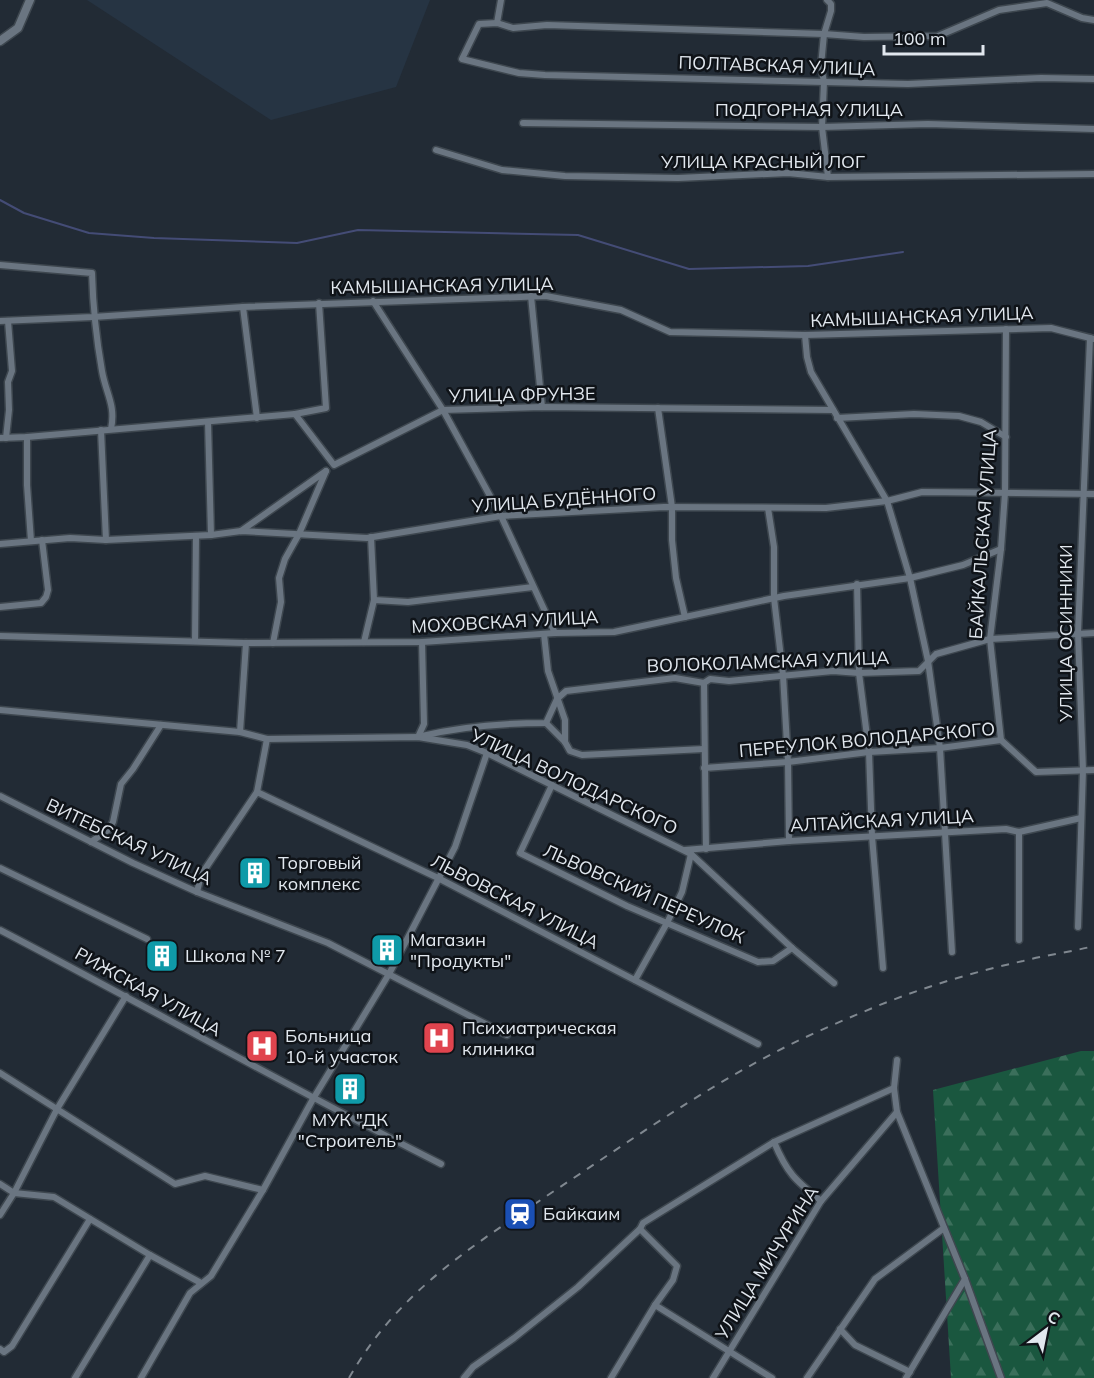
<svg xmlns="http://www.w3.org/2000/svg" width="1094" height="1378" font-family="Mulish,sans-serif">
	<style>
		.built { fill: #263443 }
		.forest { fill: url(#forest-firs) }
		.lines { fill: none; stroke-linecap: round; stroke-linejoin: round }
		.stream { stroke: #444c76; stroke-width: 2 }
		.street-casing { stroke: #3e474f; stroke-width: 9 }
		.secondary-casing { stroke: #3e474f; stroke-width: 11 }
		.street { stroke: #6a7581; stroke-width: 6 }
		.secondary { stroke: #6a7581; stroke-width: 8 }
		.rail { stroke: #808890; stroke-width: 2; stroke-dasharray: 8 8; stroke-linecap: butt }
		.labels { text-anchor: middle; stroke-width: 5; stroke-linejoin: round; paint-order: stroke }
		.street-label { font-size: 18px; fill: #e1e7ee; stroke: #0f1318 }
		.poi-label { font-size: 18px; fill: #e1e7ee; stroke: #0f1318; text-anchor: start }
	</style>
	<defs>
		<pattern id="forest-firs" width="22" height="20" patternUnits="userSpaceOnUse" patternTransform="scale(1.5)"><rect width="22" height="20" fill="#1a573f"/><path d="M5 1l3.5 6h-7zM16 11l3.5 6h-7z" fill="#3b6f5b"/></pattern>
	</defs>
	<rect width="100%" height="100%" fill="#222b35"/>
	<path class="built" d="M87,0H430L396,87L271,120Z"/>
	<path class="forest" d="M1081,1051H1094V1378H951L933,1090Z"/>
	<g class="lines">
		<path class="stream" d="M0,200L24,213L89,233L154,238L297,243L358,230L578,235L689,269L808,266L903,252"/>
		<defs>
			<g id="street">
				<path d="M827,0L831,4V11L824,34L821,66L824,82L822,127L828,177"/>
				<path d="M1094,20L1082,18L1047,3L999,10L938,36L864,37L824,34L547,25L513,28L497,23L479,24L462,59L519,73L545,75L908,84L1041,78L1094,79"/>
				<path d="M497,23L501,0"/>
				<path d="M523,123L822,127L928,124L1094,129"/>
				<path d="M436,150L502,170L565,176L678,178L788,173L828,177L1094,174"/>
				<path d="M0,265L92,273C93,308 96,337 102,371C106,394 116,405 111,429"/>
				<path d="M531,296L542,407"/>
				<path d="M373,301L443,410L501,516L555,633"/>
				<path d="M243,307L257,418"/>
				<path d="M0,321L93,317L243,307L546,296L621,310L670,332L805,335L1051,328L1094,339"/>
				<path d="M805,335L807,357L811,372L887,501L910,578L928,661L940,748L952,952"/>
				<path d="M658,408L672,507V540L676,578L685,617"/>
				<path d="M295,414L326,408L319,303"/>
				<path d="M837,418L914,414L959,416L981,422L1006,437"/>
				<path d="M208,422L211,535"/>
				<path d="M101,430L106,540"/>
				<path d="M27,437V485L31,541"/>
				<path d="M0,438L27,437L295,414L334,465L443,410L542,407L833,410"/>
				<path d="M6,438L9,410L8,382L12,371L8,321"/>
				<path d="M768,508L774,547V598L783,675L788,762L789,841"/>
				<path d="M241,531L326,471"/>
				<path d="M0,544L70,538L106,540L211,535L241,531L367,538L501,516L664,507L826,508L887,501L922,492L1094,494"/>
				<path d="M857,584L859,673L869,752L872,836L883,968"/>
				<path d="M374,600L408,602L533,587"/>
				<path d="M0,607L41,603L46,597L48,590L42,540"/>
				<path d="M544,634L548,671L565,720V742"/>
				<path d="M0,636L244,643L422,642L555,633L614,632L784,596L910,578L963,565L1001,549"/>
				<path d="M195,641L196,536"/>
				<path d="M364,642L374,600L371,537"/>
				<path d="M273,643L281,602L279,578L285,559L299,534L326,471"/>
				<path d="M704,683L706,849"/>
				<path d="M0,710L240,732L267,739L418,737L467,745L487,753L691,854L792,948L834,983"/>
				<path d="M546,723L565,742L570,751L582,755L704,749"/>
				<path d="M240,732L246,643"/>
				<path d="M422,736C463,726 503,723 546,723L557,699L566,691L675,678L704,683L710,679L729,681L833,671L859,673L919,671L936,654L990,639L1094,633"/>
				<path d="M418,737L424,724L422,642"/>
				<path d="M1001,740L990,639L1001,549L1005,493L1006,329"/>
				<path d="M704,768L788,762L869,752L940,748L1001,740L1036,772L1094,770"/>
				<path d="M552,785L520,853L627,906L758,962L773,961L792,948"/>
				<path d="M257,792L438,878L758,1044"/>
				<path d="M0,796L133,863L197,892L328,943L507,1035"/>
				<path d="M1019,832V940"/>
				<path d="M91,842L108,830L113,822L121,784L133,769L161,725"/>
				<path d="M685,850L789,841L1006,829L1019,832L1081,818"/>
				<path d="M0,868L147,939"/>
				<path d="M197,892L201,875L257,792L267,739"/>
				<path d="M1078,927L1083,770L1078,633L1090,338"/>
				<path d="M0,930C148,1007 292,1089 441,1164"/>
				<path d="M635,980L667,923L682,892L691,854"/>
				<path d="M897,1060L894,1088L897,1112L965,1279L1001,1378"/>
				<path d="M0,1073L175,1184L205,1176L263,1190"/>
				<path d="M774,1142C787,1173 795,1180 821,1201"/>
				<path d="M0,1184L14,1193L54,1197L150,1255L201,1283"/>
				<path d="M0,1215L14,1193L57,1109L126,996"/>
				<path d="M655,1305L772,1378"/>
				<path d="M840,1329L855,1345L910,1372"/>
				<path d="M0,1349L4,1352L12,1346L90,1219"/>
				<path d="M75,1378L150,1255"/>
				<path d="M141,1378L190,1293L211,1276L263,1190L313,1099L389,974L455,847L487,753"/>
				<path d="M464,1378L473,1367L514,1338L578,1287L640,1229L643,1223L774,1142L894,1088"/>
				<path d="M611,1378L655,1305L673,1280L677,1266L640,1229"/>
				<path d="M713,1378L821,1201L897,1112"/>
				<path d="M807,1378L875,1279L944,1228"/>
				<path d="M906,1378L965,1279"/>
			</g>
			<path id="secondary" d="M0,41L18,28L30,0"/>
		</defs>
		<use href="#street" class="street-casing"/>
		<use href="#secondary" class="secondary-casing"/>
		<use href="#street" class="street"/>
		<use href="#secondary" class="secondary"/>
		<path class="rail" d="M349,1378C399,1290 473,1246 554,1191C621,1147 687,1100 757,1062C791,1043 827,1027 863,1012C914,990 969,973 1023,961C1046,955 1071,952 1094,946"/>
	</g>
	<defs>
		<symbol id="building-square" viewBox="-11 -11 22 22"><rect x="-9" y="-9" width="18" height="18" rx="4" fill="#0f9aa8" stroke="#0f1318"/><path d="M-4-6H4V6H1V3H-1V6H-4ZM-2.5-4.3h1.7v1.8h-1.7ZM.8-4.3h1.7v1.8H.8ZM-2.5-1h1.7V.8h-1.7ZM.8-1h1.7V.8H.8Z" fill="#fff"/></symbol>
		<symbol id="hospital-square" viewBox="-11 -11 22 22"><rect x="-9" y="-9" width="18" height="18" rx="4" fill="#e0444e" stroke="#0f1318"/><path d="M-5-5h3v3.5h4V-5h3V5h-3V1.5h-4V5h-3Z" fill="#fff"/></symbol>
		<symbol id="station-square" viewBox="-11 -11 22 22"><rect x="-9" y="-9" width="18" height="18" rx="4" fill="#1a4fb4" stroke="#0f1318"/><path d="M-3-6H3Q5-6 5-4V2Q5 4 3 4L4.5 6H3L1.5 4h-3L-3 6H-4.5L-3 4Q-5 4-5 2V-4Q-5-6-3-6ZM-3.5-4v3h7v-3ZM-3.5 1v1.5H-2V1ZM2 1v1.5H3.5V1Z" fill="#fff"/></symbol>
	</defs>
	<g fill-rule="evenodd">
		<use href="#building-square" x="236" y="854" width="38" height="38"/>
		<use href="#building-square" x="368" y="931" width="38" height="38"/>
		<use href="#building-square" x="143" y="937" width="38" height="38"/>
		<use href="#hospital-square" x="420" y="1019" width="38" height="38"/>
		<use href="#hospital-square" x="243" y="1027" width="38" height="38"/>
		<use href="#building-square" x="331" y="1070" width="38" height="38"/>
		<use href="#station-square" x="501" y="1195" width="38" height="38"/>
	</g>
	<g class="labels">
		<g class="street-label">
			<text transform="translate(777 66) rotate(2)" y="6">ПОЛТАВСКАЯ УЛИЦА</text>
			<text x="809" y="116">ПОДГОРНАЯ УЛИЦА</text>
			<text x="763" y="168">УЛИЦА КРАСНЫЙ ЛОГ</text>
			<text transform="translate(442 286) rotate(-1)" y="6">КАМЫШАНСКАЯ УЛИЦА</text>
			<text transform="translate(922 317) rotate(-2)" y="6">КАМЫШАНСКАЯ УЛИЦА</text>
			<text transform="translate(522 395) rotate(-1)" y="6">УЛИЦА ФРУНЗЕ</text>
			<text transform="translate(564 500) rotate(-4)" y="6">УЛИЦА БУДЁННОГО</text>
			<text transform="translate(983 534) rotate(-86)" y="6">БАЙКАЛЬСКАЯ УЛИЦА</text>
			<text transform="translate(505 622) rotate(-3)" y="6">МОХОВСКАЯ УЛИЦА</text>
			<text transform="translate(1066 633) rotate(-90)" y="6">УЛИЦА ОСИННИКИ</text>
			<text transform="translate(768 662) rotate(-2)" y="6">ВОЛОКОЛАМСКАЯ УЛИЦА</text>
			<text transform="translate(867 740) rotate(-5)" y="6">ПЕРЕУЛОК ВОЛОДАРСКОГО</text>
			<text transform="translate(574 782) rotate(25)" y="6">УЛИЦА ВОЛОДАРСКОГО</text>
			<text transform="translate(882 821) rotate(-3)" y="6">АЛТАЙСКАЯ УЛИЦА</text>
			<text transform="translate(129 842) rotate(25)" y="6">ВИТЕБСКАЯ УЛИЦА</text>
			<text transform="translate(644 894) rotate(24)" y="6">ЛЬВОВСКИЙ ПЕРЕУЛОК</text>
			<text transform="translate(515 902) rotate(27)" y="6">ЛЬВОВСКАЯ УЛИЦА</text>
			<text transform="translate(148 992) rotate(29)" y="6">РИЖСКАЯ УЛИЦА</text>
			<text transform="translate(767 1263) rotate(-58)" y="6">УЛИЦА МИЧУРИНА</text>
		</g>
		<g class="poi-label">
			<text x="278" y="869">Торговый<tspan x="278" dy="21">комплекс</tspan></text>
			<text x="410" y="946">Магазин<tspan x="410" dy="21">"Продукты"</tspan></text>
			<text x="185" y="962">Школа № 7</text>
			<text x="462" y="1034">Психиатрическая<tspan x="462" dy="21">клиника</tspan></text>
			<text x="285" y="1042">Больница<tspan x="285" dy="21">10-й участок</tspan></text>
			<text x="350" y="1126" text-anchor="middle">МУК "ДК<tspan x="350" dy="21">"Строитель"</tspan></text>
			<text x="543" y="1220">Байкаим</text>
		</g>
	</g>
	<g transform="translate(1046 1330) rotate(32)" stroke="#0f1318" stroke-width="4.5" paint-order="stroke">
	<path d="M0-4.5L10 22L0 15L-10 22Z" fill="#e1e7ee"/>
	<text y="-9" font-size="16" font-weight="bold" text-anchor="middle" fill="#e1e7ee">С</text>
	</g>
	<path d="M884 45v9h99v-9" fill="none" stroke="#e1e7ee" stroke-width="3"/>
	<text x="893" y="45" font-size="18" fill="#e1e7ee" stroke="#0f1318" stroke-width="4.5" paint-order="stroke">100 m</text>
</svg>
